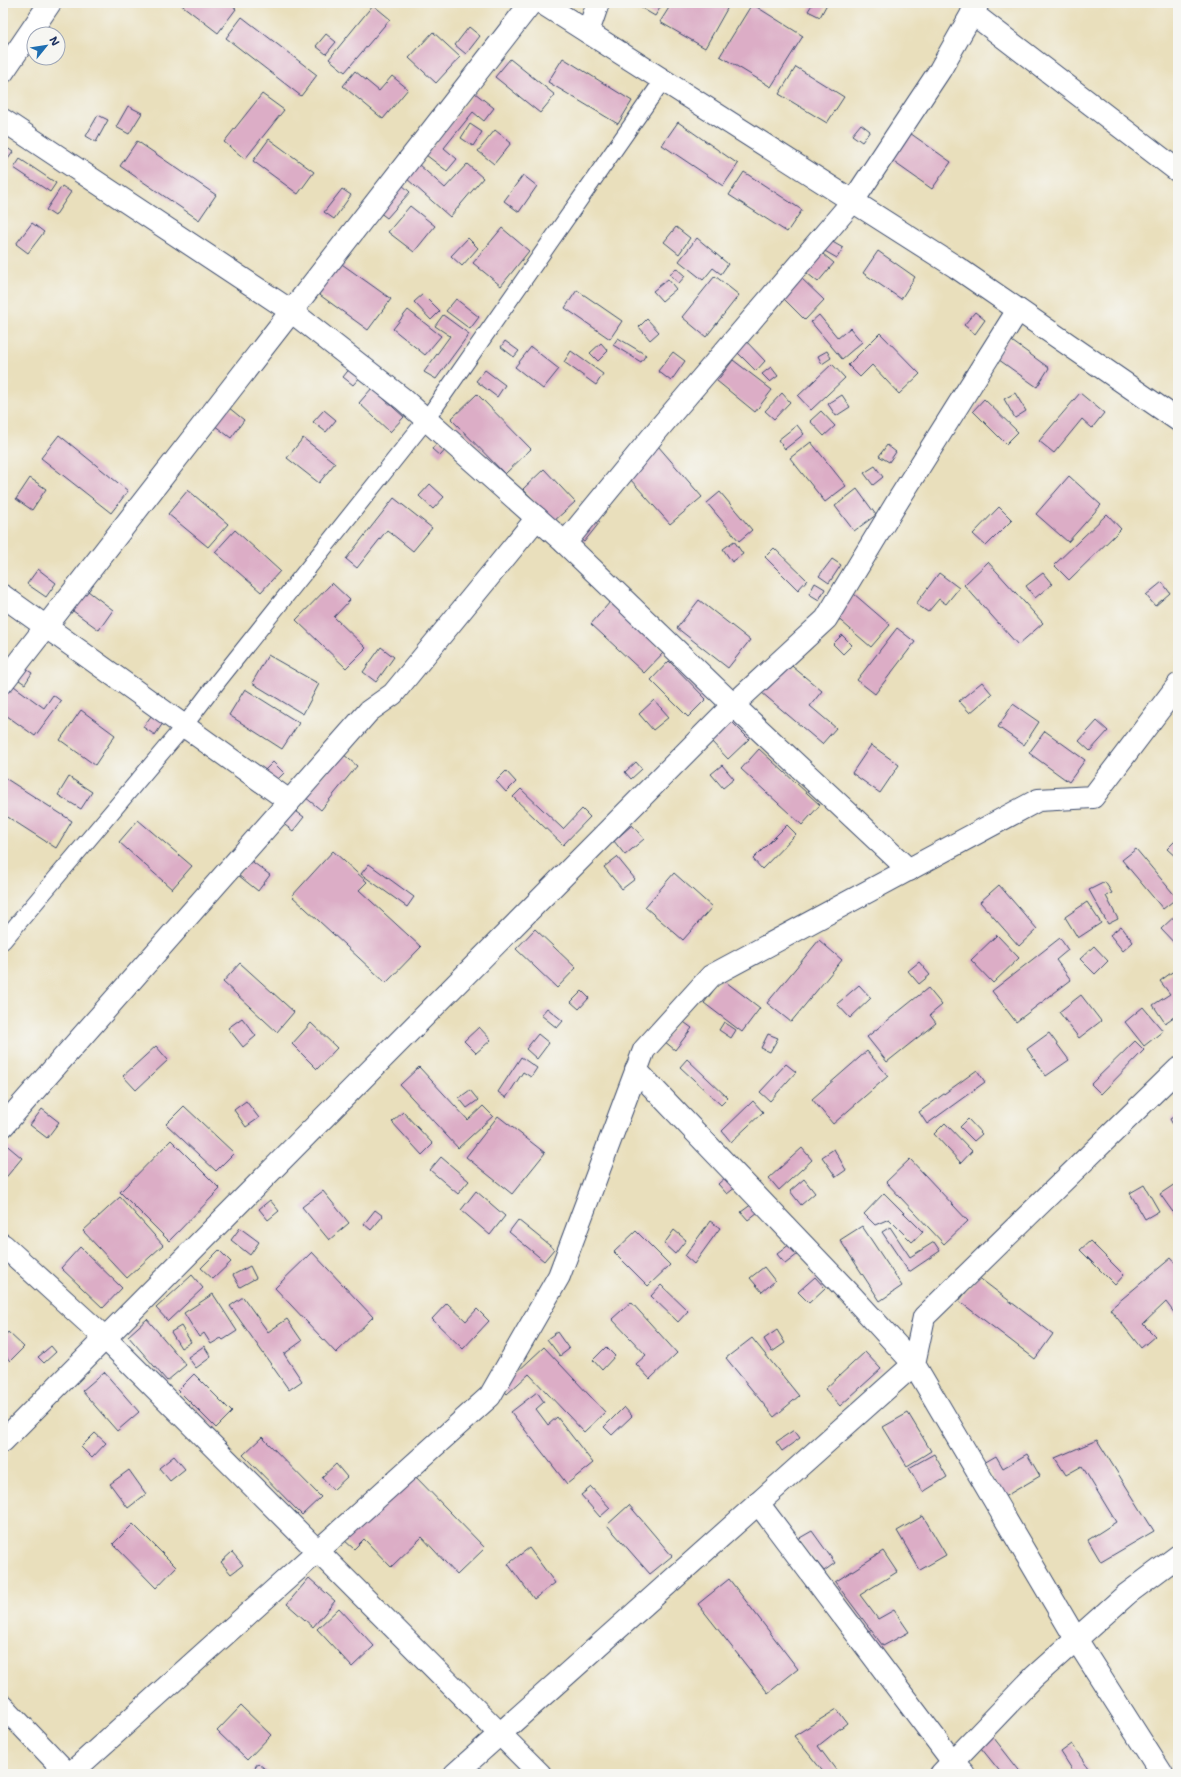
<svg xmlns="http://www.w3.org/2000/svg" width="1181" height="1777" font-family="'Shantell Sans',sans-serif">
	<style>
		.building { fill: #dcadc6 }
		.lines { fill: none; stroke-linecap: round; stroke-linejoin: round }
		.lane-casing { stroke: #3a496c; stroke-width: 18 }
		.street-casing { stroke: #3a496c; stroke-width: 24 }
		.lane { stroke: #fff; stroke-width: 16 }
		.street { stroke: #fff; stroke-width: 22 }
	</style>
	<rect width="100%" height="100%" fill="#f6f6f2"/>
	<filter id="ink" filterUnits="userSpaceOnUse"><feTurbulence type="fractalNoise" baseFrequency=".025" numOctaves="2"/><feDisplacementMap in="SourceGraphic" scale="8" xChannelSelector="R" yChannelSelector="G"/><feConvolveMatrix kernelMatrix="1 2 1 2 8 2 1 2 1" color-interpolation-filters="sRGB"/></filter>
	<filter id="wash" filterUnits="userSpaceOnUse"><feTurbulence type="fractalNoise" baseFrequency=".012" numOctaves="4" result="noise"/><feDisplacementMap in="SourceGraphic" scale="16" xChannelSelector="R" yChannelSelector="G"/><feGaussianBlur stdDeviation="0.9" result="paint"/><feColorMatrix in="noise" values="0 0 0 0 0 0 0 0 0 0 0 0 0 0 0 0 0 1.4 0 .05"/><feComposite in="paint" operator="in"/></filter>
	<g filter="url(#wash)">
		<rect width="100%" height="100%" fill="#e9dfbc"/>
		<g id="blocks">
			<g class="building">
				<path d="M179,3H228L236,9L218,33Z"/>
				<path d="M633,3H663L655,16Z"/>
				<path d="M672,3H721L728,7L705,48L660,22Z"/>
				<path d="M813,3L827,4L820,17L808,11Z"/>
				<path d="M752,4L803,36L771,87L720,56Z"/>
				<path d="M373,5L390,19L345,72L329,59Z"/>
				<path d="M242,17L317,75L301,96L226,38Z"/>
				<path d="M469,27L480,36L466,54L455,45Z"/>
				<path d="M433,32L460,57L436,83L409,58Z"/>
				<path d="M326,34L336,42L326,54L316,46Z"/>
				<path d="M563,58L632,101L618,124L548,82Z"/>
				<path d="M510,59L555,95L540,113L495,77Z"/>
				<path d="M796,67L844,97L827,123L779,94Z"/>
				<path d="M355,71L379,91L392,76L408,89L383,119L343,86Z"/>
				<path d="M475,93L494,108L484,121L473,112L444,148L457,159L447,171L426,155Z"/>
				<path d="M262,94L284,110L245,159L224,142Z"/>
				<path d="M128,106L142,113L129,134L116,127Z"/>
				<path d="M98,115L108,120L96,142L86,136Z"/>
				<path d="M678,122L738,164L723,186L662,145Z"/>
				<path d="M470,124L482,132L473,146L461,138Z"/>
				<path d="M861,124L870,131L862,142L852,135Z"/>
				<path d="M495,130L511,143L494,164L478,151Z"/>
				<path d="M907,131L951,162L932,189L888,158Z"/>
				<path d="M269,139L314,172L298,194L253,161Z"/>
				<path d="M137,141L216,195L199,220L120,166Z"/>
				<path d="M3,145L13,152L3,166Z"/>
				<path d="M20,159L56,183L50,192L14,168Z"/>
				<path d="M418,164L445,188L467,164L483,178L450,217L406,178Z"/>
				<path d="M744,172L802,210L787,232L729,195Z"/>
				<path d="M523,175L537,186L519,212L504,201Z"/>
				<path d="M401,184L410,192L387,218L379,212Z"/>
				<path d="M62,186L71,192L55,216L46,210Z"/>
				<path d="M342,189L351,195L334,219L324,212Z"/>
				<path d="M410,206L435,226L414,252L388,232Z"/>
				<path d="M32,223L44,232L28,253L16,244Z"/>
				<path d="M676,227L690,238L679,254L664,242Z"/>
				<path d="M502,228L529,251L501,286L473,263Z"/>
				<path d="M468,238L478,248L462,266L451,256Z"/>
				<path d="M697,238L728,264L721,274L713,268L703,280L679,261Z"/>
				<path d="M829,240L843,248L837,258L823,250Z"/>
				<path d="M818,250L834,263L818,282L802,269Z"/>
				<path d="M878,251L915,277L901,299L863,273Z"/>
				<path d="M339,262L391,299L368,330L317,293Z"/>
				<path d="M676,268L685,276L679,283L670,275Z"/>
				<path d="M798,275L824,300L805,320L780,295Z"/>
				<path d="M715,276L739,295L706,337L682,317Z"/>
				<path d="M668,279L676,289L662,301L653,291Z"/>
				<path d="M577,290L622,321L610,339L565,308Z"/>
				<path d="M423,294L440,311L431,320L414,302Z"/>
				<path d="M456,299L479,317L470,329L446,311Z"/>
				<path d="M408,310L441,336L425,355L393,329Z"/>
				<path d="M975,312L985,320L975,334L964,325Z"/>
				<path d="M443,315L469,334L436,379L424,372L450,336L435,326Z"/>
				<path d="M819,315L838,338L850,328L862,342L842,359L811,322Z"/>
				<path d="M647,319L659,332L650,340L639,327Z"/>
				<path d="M880,333L920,374L899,394L872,365L860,377L848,365Z"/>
				<path d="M618,338L646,355L641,362L613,345Z"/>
				<path d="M1009,339L1049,368L1037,387L995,357Z"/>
				<path d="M745,340L765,361L756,371L735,350Z"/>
				<path d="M505,341L519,351L514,357L501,347Z"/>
				<path d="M601,343L608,351L598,361L590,353Z"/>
				<path d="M531,347L559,369L543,389L515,367Z"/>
				<path d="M571,351L603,374L596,385L564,362Z"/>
				<path d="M827,351L831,358L822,364L818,356Z"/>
				<path d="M673,352L685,361L671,381L658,371Z"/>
				<path d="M733,360L772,390L755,412L717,381Z"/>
				<path d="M832,364L845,378L811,410L798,396Z"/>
				<path d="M351,367L361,376L353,385L343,377Z"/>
				<path d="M771,367L778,376L770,382L762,374Z"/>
				<path d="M485,370L505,385L497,397L476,381Z"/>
				<path d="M372,388L404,417L390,432L359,403Z"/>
				<path d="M782,393L790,402L774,419L765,411Z"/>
				<path d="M1015,393L1026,411L1015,418L1004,399Z"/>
				<path d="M1080,393L1104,413L1092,428L1082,419L1054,453L1039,441Z"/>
				<path d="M477,394L531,449L505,474L451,419Z"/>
				<path d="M842,395L850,407L836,416L828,404Z"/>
				<path d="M984,399L1018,432L1006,444L973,411Z"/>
				<path d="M228,407L244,420L231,438L214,425Z"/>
				<path d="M324,410L336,420L326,432L313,422Z"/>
				<path d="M821,411L835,426L824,436L810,421Z"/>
				<path d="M797,425L804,434L785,449L778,440Z"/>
				<path d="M59,435L128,491L111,513L41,458Z"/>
				<path d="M303,438L335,463L319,483L287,458Z"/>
				<path d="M439,440L448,447L440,456L432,449Z"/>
				<path d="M811,442L846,486L825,502L790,458Z"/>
				<path d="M887,445L896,452L889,462L879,456Z"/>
				<path d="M658,446L702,497L670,524L630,479Z"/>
				<path d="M875,466L883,477L873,485L864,473Z"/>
				<path d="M544,469L575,502L553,522L523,489Z"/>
				<path d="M1069,476L1101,505L1068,542L1036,514Z"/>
				<path d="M30,478L46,489L32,510L16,499Z"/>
				<path d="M430,484L444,497L433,509L419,496Z"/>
				<path d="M857,489L876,515L854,531L835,506Z"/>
				<path d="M188,490L228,524L208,547L168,514Z"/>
				<path d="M720,492L752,530L739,541L707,503Z"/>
				<path d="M394,498L432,528L413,551L387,530L357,568L346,559Z"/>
				<path d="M999,507L1012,520L986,546L973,534Z"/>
				<path d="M1107,514L1121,529L1069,580L1054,565Z"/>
				<path d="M592,516L600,522L584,542L575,535Z"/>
				<path d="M235,530L280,571L261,592L215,552Z"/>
				<path d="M734,541L743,554L732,562L723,549Z"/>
				<path d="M774,548L807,580L798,590L765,557Z"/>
				<path d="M832,559L841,565L829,583L819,576Z"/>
				<path d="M988,562L1043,623L1018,645L964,585Z"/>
				<path d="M38,569L56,583L46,597L27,584Z"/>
				<path d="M939,573L959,588L946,604L939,599L928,612L916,604Z"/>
				<path d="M1043,573L1052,584L1035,598L1026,586Z"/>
				<path d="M1162,582L1170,593L1155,606L1146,595Z"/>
				<path d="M332,583L350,600L334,617L366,648L346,668L296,620Z"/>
				<path d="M815,583L825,589L819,600L809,594Z"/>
				<path d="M84,588L113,610L99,630L69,608Z"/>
				<path d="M854,594L890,625L871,647L835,616Z"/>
				<path d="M699,600L750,640L728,668L677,628Z"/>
				<path d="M610,602L664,652L644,673L591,624Z"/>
				<path d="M897,628L915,642L875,694L857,680Z"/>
				<path d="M842,635L852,645L843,654L833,644Z"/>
				<path d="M381,647L394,657L376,682L363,672Z"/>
				<path d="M268,655L319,684L303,714L252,683Z"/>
				<path d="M669,661L706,699L688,717L651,680Z"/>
				<path d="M787,662L822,691L810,706L836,728L822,744L761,692Z"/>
				<path d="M21,666L32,673L25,684L13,676Z"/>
				<path d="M7,681L44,708L53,695L61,701L35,736L3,713V687Z"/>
				<path d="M982,682L992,694L970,713L959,701Z"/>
				<path d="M245,689L299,723L282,749L229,715Z"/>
				<path d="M654,700L669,717L653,730L639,714Z"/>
				<path d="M1013,704L1039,722L1024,745L998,727Z"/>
				<path d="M81,710L115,735L95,765L60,740Z"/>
				<path d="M154,712L165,720L155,735L143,727Z"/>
				<path d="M1097,721L1108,731L1090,751L1079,741Z"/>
				<path d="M732,722L749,739L728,759L711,741Z"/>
				<path d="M1045,731L1085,760L1069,782L1029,753Z"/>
				<path d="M871,745L899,765L880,793L852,773Z"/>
				<path d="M759,749L820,805L802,825L741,769Z"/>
				<path d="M342,753L357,766L321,810L305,797Z"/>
				<path d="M273,762L284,773L271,786L260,775Z"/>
				<path d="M636,762L642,769L631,779L625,772Z"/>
				<path d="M722,765L734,779L723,788L711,774Z"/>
				<path d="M506,771L516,782L506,792L496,781Z"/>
				<path d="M69,777L92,792L81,809L58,795Z"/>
				<path d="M5,778L72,821L56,848L3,814V782Z"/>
				<path d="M521,789L563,829L582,809L590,817L563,845L513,797Z"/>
				<path d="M293,809L304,817L293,831L282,823Z"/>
				<path d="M138,820L192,866L172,889L119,842Z"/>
				<path d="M632,825L644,839L625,855L614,841Z"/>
				<path d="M787,825L796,834L762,869L753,859Z"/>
				<path d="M1178,838V859L1167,849Z"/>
				<path d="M1136,849L1177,898L1163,909L1122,860Z"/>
				<path d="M333,851L367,882L359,890L421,947L386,983L292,896Z"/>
				<path d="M617,857L635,879L622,889L604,867Z"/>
				<path d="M250,860L270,875L258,891L238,875Z"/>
				<path d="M369,864L414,897L407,907L361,874Z"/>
				<path d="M674,873L712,907L683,940L645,907Z"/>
				<path d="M1105,882L1112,893L1106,896L1118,919L1108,924L1089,890Z"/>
				<path d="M999,885L1037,929L1019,946L980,902Z"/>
				<path d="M1087,902L1101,923L1078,938L1065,917Z"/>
				<path d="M1178,913V947L1161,929Z"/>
				<path d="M1121,926L1133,942L1123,951L1110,935Z"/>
				<path d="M535,929L576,968L557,988L516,949Z"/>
				<path d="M997,935L1019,958L993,983L971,960Z"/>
				<path d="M1060,938L1068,950L1056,960L1071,980L1016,1022L992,991Z"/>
				<path d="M819,940L842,960L791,1022L767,1003Z"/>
				<path d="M1094,946L1108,961L1095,974L1080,959Z"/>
				<path d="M919,962L930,975L919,984L908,971Z"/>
				<path d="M240,963L294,1012L277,1032L223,982Z"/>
				<path d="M1175,970L1178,975V1014L1165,1023L1153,1005L1170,994L1160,981Z"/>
				<path d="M722,979L760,1008L742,1032L704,1003Z"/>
				<path d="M859,985L871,998L850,1018L837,1004Z"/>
				<path d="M928,988L942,1005L930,1015L936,1023L887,1062L867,1037Z"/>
				<path d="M582,991L589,998L579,1009L571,1002Z"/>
				<path d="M1081,995L1101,1021L1079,1038L1059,1012Z"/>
				<path d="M1143,1007L1163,1031L1144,1046L1125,1022Z"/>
				<path d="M547,1008L563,1021L557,1028L541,1015Z"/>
				<path d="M242,1018L256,1036L243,1047L228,1028Z"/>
				<path d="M681,1020L692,1028L675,1050L664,1041Z"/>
				<path d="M724,1022L736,1030L731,1038L719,1030Z"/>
				<path d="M311,1023L337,1048L317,1069L292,1044Z"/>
				<path d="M479,1027L491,1040L476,1053L464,1041Z"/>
				<path d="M1049,1033L1069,1060L1046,1076L1027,1049Z"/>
				<path d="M538,1034L549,1043L537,1059L526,1049Z"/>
				<path d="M768,1034L778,1038L770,1052L761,1048Z"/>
				<path d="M1135,1041L1144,1050L1101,1094L1091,1084Z"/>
				<path d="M156,1046L168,1060L136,1090L123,1076Z"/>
				<path d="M867,1051L888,1076L833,1124L812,1099Z"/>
				<path d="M521,1057L537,1068L531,1077L523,1072L506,1098L498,1092Z"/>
				<path d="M687,1059L728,1098L721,1105L680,1067Z"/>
				<path d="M786,1064L796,1072L770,1101L760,1092Z"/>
				<path d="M419,1067L468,1120L483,1106L493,1116L458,1148L400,1085Z"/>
				<path d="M977,1070L985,1082L927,1124L919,1112Z"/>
				<path d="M470,1090L478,1100L467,1108L459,1098Z"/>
				<path d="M246,1101L259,1118L246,1127L234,1110Z"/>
				<path d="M753,1101L763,1112L731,1142L722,1131Z"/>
				<path d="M184,1106L234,1153L216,1171L166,1124Z"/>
				<path d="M42,1109L59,1122L47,1138L30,1125Z"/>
				<path d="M403,1112L433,1144L422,1155L392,1122Z"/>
				<path d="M1178,1114V1134L1170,1119Z"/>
				<path d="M498,1116L545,1153L512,1194L466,1157Z"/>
				<path d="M968,1119L982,1134L974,1141L960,1127Z"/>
				<path d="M945,1123L972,1151L961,1163L934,1134Z"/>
				<path d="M171,1140L220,1189L169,1241L120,1192Z"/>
				<path d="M3,1142L22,1158L3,1181Z"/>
				<path d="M802,1148L812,1160L779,1190L769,1178Z"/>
				<path d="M834,1149L846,1170L836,1177L822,1157Z"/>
				<path d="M441,1157L469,1181L458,1194L430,1170Z"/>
				<path d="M910,1159L968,1221L944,1244L886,1182Z"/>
				<path d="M727,1176L736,1187L727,1194L718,1184Z"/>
				<path d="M804,1179L815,1193L801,1205L790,1191Z"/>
				<path d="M1178,1182V1212L1175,1215L1160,1194Z"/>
				<path d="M1144,1185L1159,1211L1145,1219L1130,1193Z"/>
				<path d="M323,1191L349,1223L329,1240L302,1207Z"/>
				<path d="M476,1191L505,1216L490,1235L461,1210Z"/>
				<path d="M884,1193L923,1232L912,1242L889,1219L875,1225L864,1214Z"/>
				<path d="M120,1197L163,1245L127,1278L83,1231Z"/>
				<path d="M270,1200L279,1211L268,1220L259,1209Z"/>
				<path d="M752,1204L758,1212L748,1220L741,1212Z"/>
				<path d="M375,1210L383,1216L371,1230L364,1224Z"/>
				<path d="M518,1220L554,1249L544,1261L509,1232Z"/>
				<path d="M710,1221L720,1228L694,1264L685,1256Z"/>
				<path d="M862,1226L902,1286L880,1301L840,1240Z"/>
				<path d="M890,1227L910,1257L934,1242L940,1251L909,1272L882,1232Z"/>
				<path d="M240,1228L259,1242L250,1255L231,1240Z"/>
				<path d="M674,1230L686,1240L675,1254L664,1244Z"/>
				<path d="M636,1231L670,1265L648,1286L614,1252Z"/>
				<path d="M1090,1241L1124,1275L1115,1285L1080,1250Z"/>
				<path d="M790,1244L798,1254L785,1264L777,1254Z"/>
				<path d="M80,1247L122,1288L103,1308L61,1268Z"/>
				<path d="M219,1250L231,1262L213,1279L201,1268Z"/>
				<path d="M312,1252L373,1317L336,1353L275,1288Z"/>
				<path d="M1171,1258L1178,1266V1318L1166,1302L1143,1324L1155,1336L1141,1348L1110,1309Z"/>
				<path d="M250,1266L256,1278L240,1287L233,1275Z"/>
				<path d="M764,1267L775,1281L762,1292L750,1278Z"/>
				<path d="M192,1275L203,1288L168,1321L156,1308Z"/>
				<path d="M815,1277L825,1288L809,1303L798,1292Z"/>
				<path d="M978,1277L1053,1334L1035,1359L959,1301Z"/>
				<path d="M661,1285L688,1311L678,1322L651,1296Z"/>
				<path d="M213,1294L237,1331L223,1340L221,1338L211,1344L204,1333L199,1337L184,1313Z"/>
				<path d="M243,1297L268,1332L287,1319L302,1341L284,1354L302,1381L289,1390L230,1306Z"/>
				<path d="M631,1302L677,1353L650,1379L636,1364L646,1355L612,1319Z"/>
				<path d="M447,1303L466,1321L477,1309L489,1321L463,1349L432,1319Z"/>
				<path d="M147,1319L186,1365L167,1381L128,1336Z"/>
				<path d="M181,1326L191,1342L181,1348L171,1332Z"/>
				<path d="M777,1330L785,1343L772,1352L764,1339Z"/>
				<path d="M8,1332L24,1347L10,1361L3,1353V1338Z"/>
				<path d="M557,1332L569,1349L560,1356L547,1339Z"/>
				<path d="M752,1338L799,1396L774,1417L726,1358Z"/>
				<path d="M51,1346L56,1352L44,1363L38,1357Z"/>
				<path d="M204,1346L211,1357L196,1368L188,1357Z"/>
				<path d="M544,1347L605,1412L584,1432L529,1374L507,1394L501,1387Z"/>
				<path d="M606,1347L615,1356L602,1370L593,1360Z"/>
				<path d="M865,1352L881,1369L840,1406L825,1389Z"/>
				<path d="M104,1372L139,1412L117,1431L82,1391Z"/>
				<path d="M194,1374L232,1412L216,1428L178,1390Z"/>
				<path d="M537,1392L544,1402L536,1409L548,1425L557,1417L593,1463L567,1484L511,1412Z"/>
				<path d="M624,1407L632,1416L612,1435L604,1427Z"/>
				<path d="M908,1413L931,1451L907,1466L883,1427Z"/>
				<path d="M794,1430L800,1438L782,1451L776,1442Z"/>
				<path d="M95,1433L106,1443L92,1458L81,1447Z"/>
				<path d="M262,1437L321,1497L302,1515L243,1455Z"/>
				<path d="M1097,1440L1154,1531L1101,1562L1088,1540L1116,1522L1082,1466L1066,1475L1055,1458Z"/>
				<path d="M934,1454L947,1477L923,1492L909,1468Z"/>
				<path d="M1027,1454L1040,1476L1004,1497L984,1463L996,1456L1003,1468Z"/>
				<path d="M174,1456L185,1469L170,1481L159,1468Z"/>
				<path d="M336,1464L347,1477L333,1490L322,1477Z"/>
				<path d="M129,1470L146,1494L128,1508L110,1484Z"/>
				<path d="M412,1473L485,1548L457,1575L422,1537L391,1567L364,1539L354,1549L344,1540Z"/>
				<path d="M591,1487L610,1508L600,1517L581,1495Z"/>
				<path d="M629,1505L672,1556L650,1574L607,1525Z"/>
				<path d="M923,1516L946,1555L920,1570L897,1531Z"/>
				<path d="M133,1524L176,1567L156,1588L113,1544Z"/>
				<path d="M812,1531L835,1563L824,1571L798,1539Z"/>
				<path d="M529,1548L555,1583L534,1599L508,1564Z"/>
				<path d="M883,1551L897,1572L860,1595L878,1619L894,1610L909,1632L883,1646L835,1582Z"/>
				<path d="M232,1552L243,1565L231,1574L221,1562Z"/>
				<path d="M309,1578L335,1601L313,1627L287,1604Z"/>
				<path d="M729,1579L798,1669L768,1693L698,1604Z"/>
				<path d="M339,1608L374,1646L352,1667L317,1629Z"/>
				<path d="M241,1706L271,1735L247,1760L217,1731Z"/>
				<path d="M837,1709L847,1723L818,1746L839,1774H825L794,1736Z"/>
				<path d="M990,1733L1022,1774H1002L977,1743Z"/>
				<path d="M1072,1744L1092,1774H1075L1061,1752Z"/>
				<path d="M258,1763L271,1774H250Z"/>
			</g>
		</g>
	</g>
	<g filter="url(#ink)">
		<use href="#blocks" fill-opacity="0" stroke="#3a496c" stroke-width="1"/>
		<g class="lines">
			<defs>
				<path id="lane" d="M3,941L184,726L219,680L426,420L663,80"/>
				<g id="street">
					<path d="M542,3L956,267L1178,420"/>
					<path d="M972,13L1178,171"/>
					<path d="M588,32L598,3"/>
					<path d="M3,72L50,3"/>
					<path d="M3,120L291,311L403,399L565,543L733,705L909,870"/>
					<path d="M565,543L661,426L853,201L940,70L978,3"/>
					<path d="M3,596L289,801"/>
					<path d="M3,682L531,3"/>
					<path d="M636,1070L850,1294L914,1364L1076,1639L1162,1774"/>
					<path d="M3,1126L369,711L393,694L537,518"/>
					<path d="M3,1245L105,1338L540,1774"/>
					<path d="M3,1441L733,705L826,619L899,499L1018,310"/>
					<path d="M758,1503L953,1762L964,1774"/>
					<path d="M3,1706L68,1774"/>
					<path d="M70,1774L490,1396L559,1276L644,1050L711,976L1038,800L1093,797L1178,685"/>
					<path d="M455,1774L914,1364L924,1317L1178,1069"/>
					<path d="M941,1774L1034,1677L1127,1594L1178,1556"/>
				</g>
			</defs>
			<use href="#lane" class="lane-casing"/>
			<use href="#street" class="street-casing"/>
			<use href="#lane" class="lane"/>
			<use href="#street" class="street"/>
		</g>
	</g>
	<rect width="1181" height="1777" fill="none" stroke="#f6f6f2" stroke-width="16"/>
	<g transform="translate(46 46) rotate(60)"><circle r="19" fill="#f6f6f2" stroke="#9ea6b7"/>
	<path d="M0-3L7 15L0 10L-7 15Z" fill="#1f6fb2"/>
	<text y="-6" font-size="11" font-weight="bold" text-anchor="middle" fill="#1b2f5e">N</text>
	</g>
</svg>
